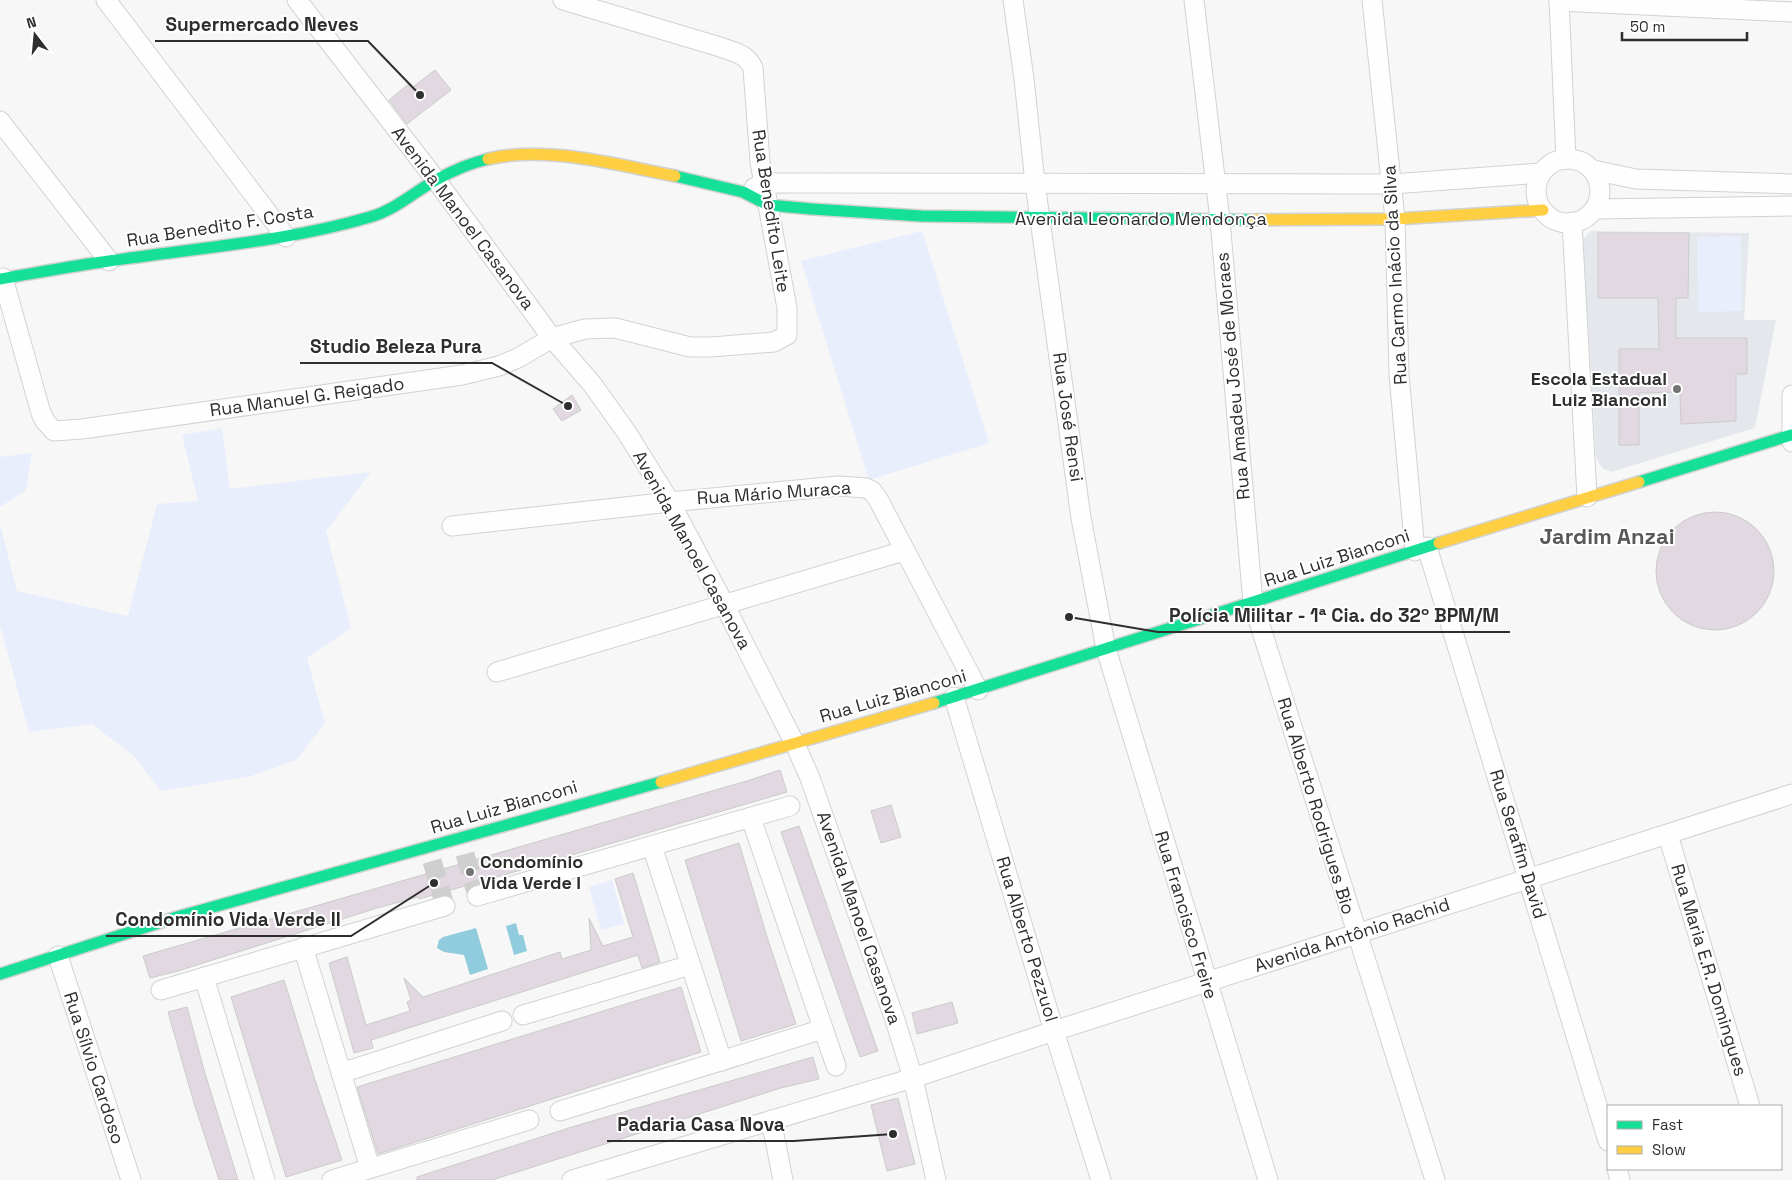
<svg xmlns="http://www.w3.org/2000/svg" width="1792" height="1180" font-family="'Space Grotesk',sans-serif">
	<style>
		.built { fill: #e4e7ec }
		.green { fill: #e8eefb }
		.water { fill: #90ccdd }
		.building { fill: #e2d8e1; stroke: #cbcbcb }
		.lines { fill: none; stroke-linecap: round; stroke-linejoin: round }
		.street-tunnel { stroke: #cfcfd0; stroke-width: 19; stroke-dasharray: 19 9; stroke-linecap: butt }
		.street-casing { stroke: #d2d2d3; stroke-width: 21 }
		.fast-casing { stroke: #d2d2d3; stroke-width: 14 }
		.slow-casing { stroke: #d2d2d3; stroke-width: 14 }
		.street { stroke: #fefefe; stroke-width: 19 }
		.fast { stroke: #16e098; stroke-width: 11 }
		.slow { stroke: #ffcf43; stroke-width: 11 }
		.poi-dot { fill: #747475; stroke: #fff; stroke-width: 2 }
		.labels { text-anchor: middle; stroke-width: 4; stroke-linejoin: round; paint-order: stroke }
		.street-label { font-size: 18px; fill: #2e2e2f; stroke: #fff }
		.poi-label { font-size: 18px; font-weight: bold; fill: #2e2e2f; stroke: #fff; text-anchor: end }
		.district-label { font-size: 22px; font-weight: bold; fill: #57585a; stroke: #fff }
		.leader { fill: none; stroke: #2e2e2f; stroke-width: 2 }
		.callout-dot { fill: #2e2e2f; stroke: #fff; stroke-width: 2 }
		.callout-label { font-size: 19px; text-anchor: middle; font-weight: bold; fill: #2e2e2f; stroke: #fff; stroke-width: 4; stroke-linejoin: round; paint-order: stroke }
	</style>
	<rect width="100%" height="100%" fill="#f7f7f8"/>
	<path class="built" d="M1591,231L1749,233L1744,320H1776L1755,428L1611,472L1602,468L1596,458L1583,239Z"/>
	<g class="green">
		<path d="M922,231L989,443L869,480L801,261Z"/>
		<path d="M1741,236L1742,311L1698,312L1697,237Z"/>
		<path d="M222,428L230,489L371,472L326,531L351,628L307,658L325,723L296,760L251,776L161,791L134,756L92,724L29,732L0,625V524L17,591L128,616L157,504L198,501L182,435Z"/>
		<path d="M32,453L26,490L0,507V457Z"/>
		<path d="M612,880L624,924L601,930L589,887Z"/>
	</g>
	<g class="water">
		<path d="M516,923L519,935H523L527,951L514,955L506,926Z"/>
		<path d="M476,928L488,969L470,975L464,955L444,952L437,948L439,940L443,937Z"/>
	</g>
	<g class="building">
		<path d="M435,70L451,90L407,124L389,100L410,83L413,87Z"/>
		<path d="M1598,233H1689L1688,298H1676V338H1747V374H1736V421L1681,424L1680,392L1639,393V445H1619V349H1659L1658,298H1598Z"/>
		<path d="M572,395L581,410L562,421L553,409Z"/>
		<circle cx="1715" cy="571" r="59"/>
		<path d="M780,770L787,792L500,876L419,899L418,897L377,908L178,971L150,978L143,956L750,780Z"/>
		<path d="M891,805L901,837L881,843L871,811Z"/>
		<path d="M799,826L878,1051L860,1057L781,832Z"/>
		<path d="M739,843L768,940L796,1024L741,1041L685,860Z"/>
		<path d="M633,873L660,962L642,968L638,955L371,1040L373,1048L354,1053L329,963L347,957L366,1025L410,1011L407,1002L411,1000L404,978L423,997L560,952L562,959L591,950L589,918L603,946L633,937L615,879Z"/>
		<path d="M284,980L315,1080L342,1160L286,1177L231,997Z"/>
		<path d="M681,987L701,1052L378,1154L357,1087Z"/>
		<path d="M952,1002L958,1023L917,1034L912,1013Z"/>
		<path d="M187,1007L204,1070L238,1180H219L194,1103L168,1012Z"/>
		<path d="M813,1057L819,1079L781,1088L492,1180H417V1177L575,1126Z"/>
		<path d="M898,1098L915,1164L887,1171L871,1105Z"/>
	</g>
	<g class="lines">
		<g class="street-tunnel">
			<path d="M465,854L477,896"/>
			<path d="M432,861L445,906"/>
		</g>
		<defs>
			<g id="street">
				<path d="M106,0L286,237"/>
				<path d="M297,0L436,180L552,338L592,384L627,433L670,502L724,604L795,744L810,778L894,1017L913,1078L936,1180"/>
				<path d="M1013,0L1024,79L1035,183L1081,518L1106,649L1268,1180"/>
				<path d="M1194,0L1220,220L1253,603L1435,1180"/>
				<path d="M1372,0L1395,219L1399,375L1415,551"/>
				<path d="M1559,0L1566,159"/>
				<path d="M1559,1L1792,12"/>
				<path d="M0,121L109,261"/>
				<circle cx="1568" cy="191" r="32"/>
				<path d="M1593,170L1636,179L1792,184"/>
				<path d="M754,188L763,183H804L1392,184L1541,173"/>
				<path d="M1595,209L1792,206"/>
				<path d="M1572,222L1587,497"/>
				<path d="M3,278L41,413L45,421L54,431L82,429L462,375L499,366L518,358L552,338L585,329L615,328L690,347H711L774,342L787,335V308L760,162L753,68C747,54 734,52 720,47L563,0"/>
				<path d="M1792,395V442"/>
				<path d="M452,526L670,502L838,486L866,488L872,491L878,499L978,690"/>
				<path d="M1427,547L1608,1141"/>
				<path d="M497,672L904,551"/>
				<path d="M954,697L1054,1031L1101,1180"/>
				<path d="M751,818L836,1066"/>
				<path d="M1668,835L1750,1106"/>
				<path d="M652,846L722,1061"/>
				<path d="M477,896L790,806"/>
				<path d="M303,947L370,1168"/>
				<path d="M58,956L131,1180"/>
				<path d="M204,977L265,1180"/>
				<path d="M161,990L445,906"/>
				<path d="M523,1015L690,965"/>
				<path d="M341,1073L502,1021"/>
				<path d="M560,1111L823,1029"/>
				<path d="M771,1120L783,1180"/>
				<path d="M1617,1169L1620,1180"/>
				<path d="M332,1180L529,1120"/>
				<path d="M572,1180L913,1078L1054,1031L1792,794"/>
			</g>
			<g id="fast">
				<path d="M675,176L743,192L768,205L812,209L921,216L1250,220"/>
				<path d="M0,279C36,273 72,266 109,261C196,248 285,242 370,217C395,210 414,192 436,180C452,171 471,163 488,159"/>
				<path d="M1639,482L1791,435"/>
				<path d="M934,703L1439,543"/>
				<path d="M0,974L177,917L661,782"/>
			</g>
			<g id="slow">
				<path d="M488,159C547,145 617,165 675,176"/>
				<path d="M1250,220L1395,219L1543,210"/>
				<path d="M1439,543L1639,482"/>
				<path d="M661,782L934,703"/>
			</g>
		</defs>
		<use href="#street" class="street-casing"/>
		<use href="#fast" class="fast-casing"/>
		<use href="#slow" class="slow-casing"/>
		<use href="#street" class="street"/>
		<use href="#fast" class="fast"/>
		<use href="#slow" class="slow"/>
	</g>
	<g class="poi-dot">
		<circle cx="1677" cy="389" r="5"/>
		<circle cx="470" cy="872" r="5"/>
	</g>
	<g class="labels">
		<g class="street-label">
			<text transform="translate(771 211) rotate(81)" y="6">Rua Benedito Leite</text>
			<text transform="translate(463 218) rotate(53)" y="6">Avenida Manoel Casanova</text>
			<text x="1141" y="225">Avenida Leonardo Mendonça</text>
			<text transform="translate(220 226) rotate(-9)" y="6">Rua Benedito F. Costa</text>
			<text transform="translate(1395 275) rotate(-93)" y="6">Rua Carmo Inácio da Silva</text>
			<text transform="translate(1233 376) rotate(-95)" y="6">Rua Amadeu José de Moraes</text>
			<text transform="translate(307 397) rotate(-8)" y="6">Rua Manuel G. Reigado</text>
			<text transform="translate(1068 417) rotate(82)" y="6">Rua José Rensi</text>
			<text transform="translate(774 493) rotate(-4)" y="6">Rua Mário Muraca</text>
			<text transform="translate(692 550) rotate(61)" y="6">Avenida Manoel Casanova</text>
			<text transform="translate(1337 558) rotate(-18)" y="6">Rua Luiz Bianconi</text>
			<text transform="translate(893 696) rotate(-16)" y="6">Rua Luiz Bianconi</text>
			<text transform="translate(1316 806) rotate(73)" y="6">Rua Alberto Rodrigues Bio</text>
			<text transform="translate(504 807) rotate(-16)" y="6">Rua Luiz Bianconi</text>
			<text transform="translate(1518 844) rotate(73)" y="6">Rua Serafim David</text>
			<text transform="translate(1186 915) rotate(73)" y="6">Rua Francisco Freire</text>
			<text transform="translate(859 918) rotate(71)" y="6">Avenida Manoel Casanova</text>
			<text transform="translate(1352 935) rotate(-18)" y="6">Avenida Antônio Rachid</text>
			<text transform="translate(1027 939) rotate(73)" y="6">Rua Alberto Pezzuol</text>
			<text transform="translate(1709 970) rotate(73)" y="6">Rua Maria E.R. Domingues</text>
			<text transform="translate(94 1068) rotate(72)" y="6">Rua Sílvio Cardoso</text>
		</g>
		<g class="poi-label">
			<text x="1667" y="385">Escola Estadual<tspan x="1667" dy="21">Luiz Bianconi</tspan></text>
			<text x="480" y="868" text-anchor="start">Condomínio<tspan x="480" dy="21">Vida Verde I</tspan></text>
		</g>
		<g class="district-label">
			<text x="1607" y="544">Jardim Anzai</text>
		</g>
	</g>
	<path class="leader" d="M420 95L368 41H155M568 406L492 363H300M1069 617L1158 632H1510M434 883L351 936H106M893 1134L794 1141H607"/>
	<g class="callout-dot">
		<circle cx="420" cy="95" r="5"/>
		<circle cx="568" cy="406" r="5"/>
		<circle cx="1069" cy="617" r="5"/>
		<circle cx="434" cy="883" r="5"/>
		<circle cx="893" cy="1134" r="5"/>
	</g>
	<g class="callout-label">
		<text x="262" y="31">Supermercado Neves</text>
		<text x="396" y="353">Studio Beleza Pura</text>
		<text x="1334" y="622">Polícia Militar - 1ª Cia. do 32º BPM/M</text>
		<text x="228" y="926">Condomínio Vida Verde II</text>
		<text x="701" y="1131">Padaria Casa Nova</text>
	</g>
	<rect x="1607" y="1105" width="175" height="65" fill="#ffffff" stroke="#ababac"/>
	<rect x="1617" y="1121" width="25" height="8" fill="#16e098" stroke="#ababac"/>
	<text x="1652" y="1130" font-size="15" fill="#2e2e2f">Fast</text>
	<rect x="1617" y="1146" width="25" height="8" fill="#ffcf43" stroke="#ababac"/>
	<text x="1652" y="1155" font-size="15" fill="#2e2e2f">Slow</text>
	<g transform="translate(35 35) rotate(344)" stroke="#ffffff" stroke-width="4" paint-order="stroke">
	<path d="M0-4L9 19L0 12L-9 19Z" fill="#2e2e2f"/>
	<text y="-8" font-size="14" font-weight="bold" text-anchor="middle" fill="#2e2e2f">N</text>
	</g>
	<path d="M1622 32v8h125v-8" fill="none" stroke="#2e2e2f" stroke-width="2.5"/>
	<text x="1630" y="32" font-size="15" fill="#2e2e2f" stroke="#ffffff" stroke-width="4" paint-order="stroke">50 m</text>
</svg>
